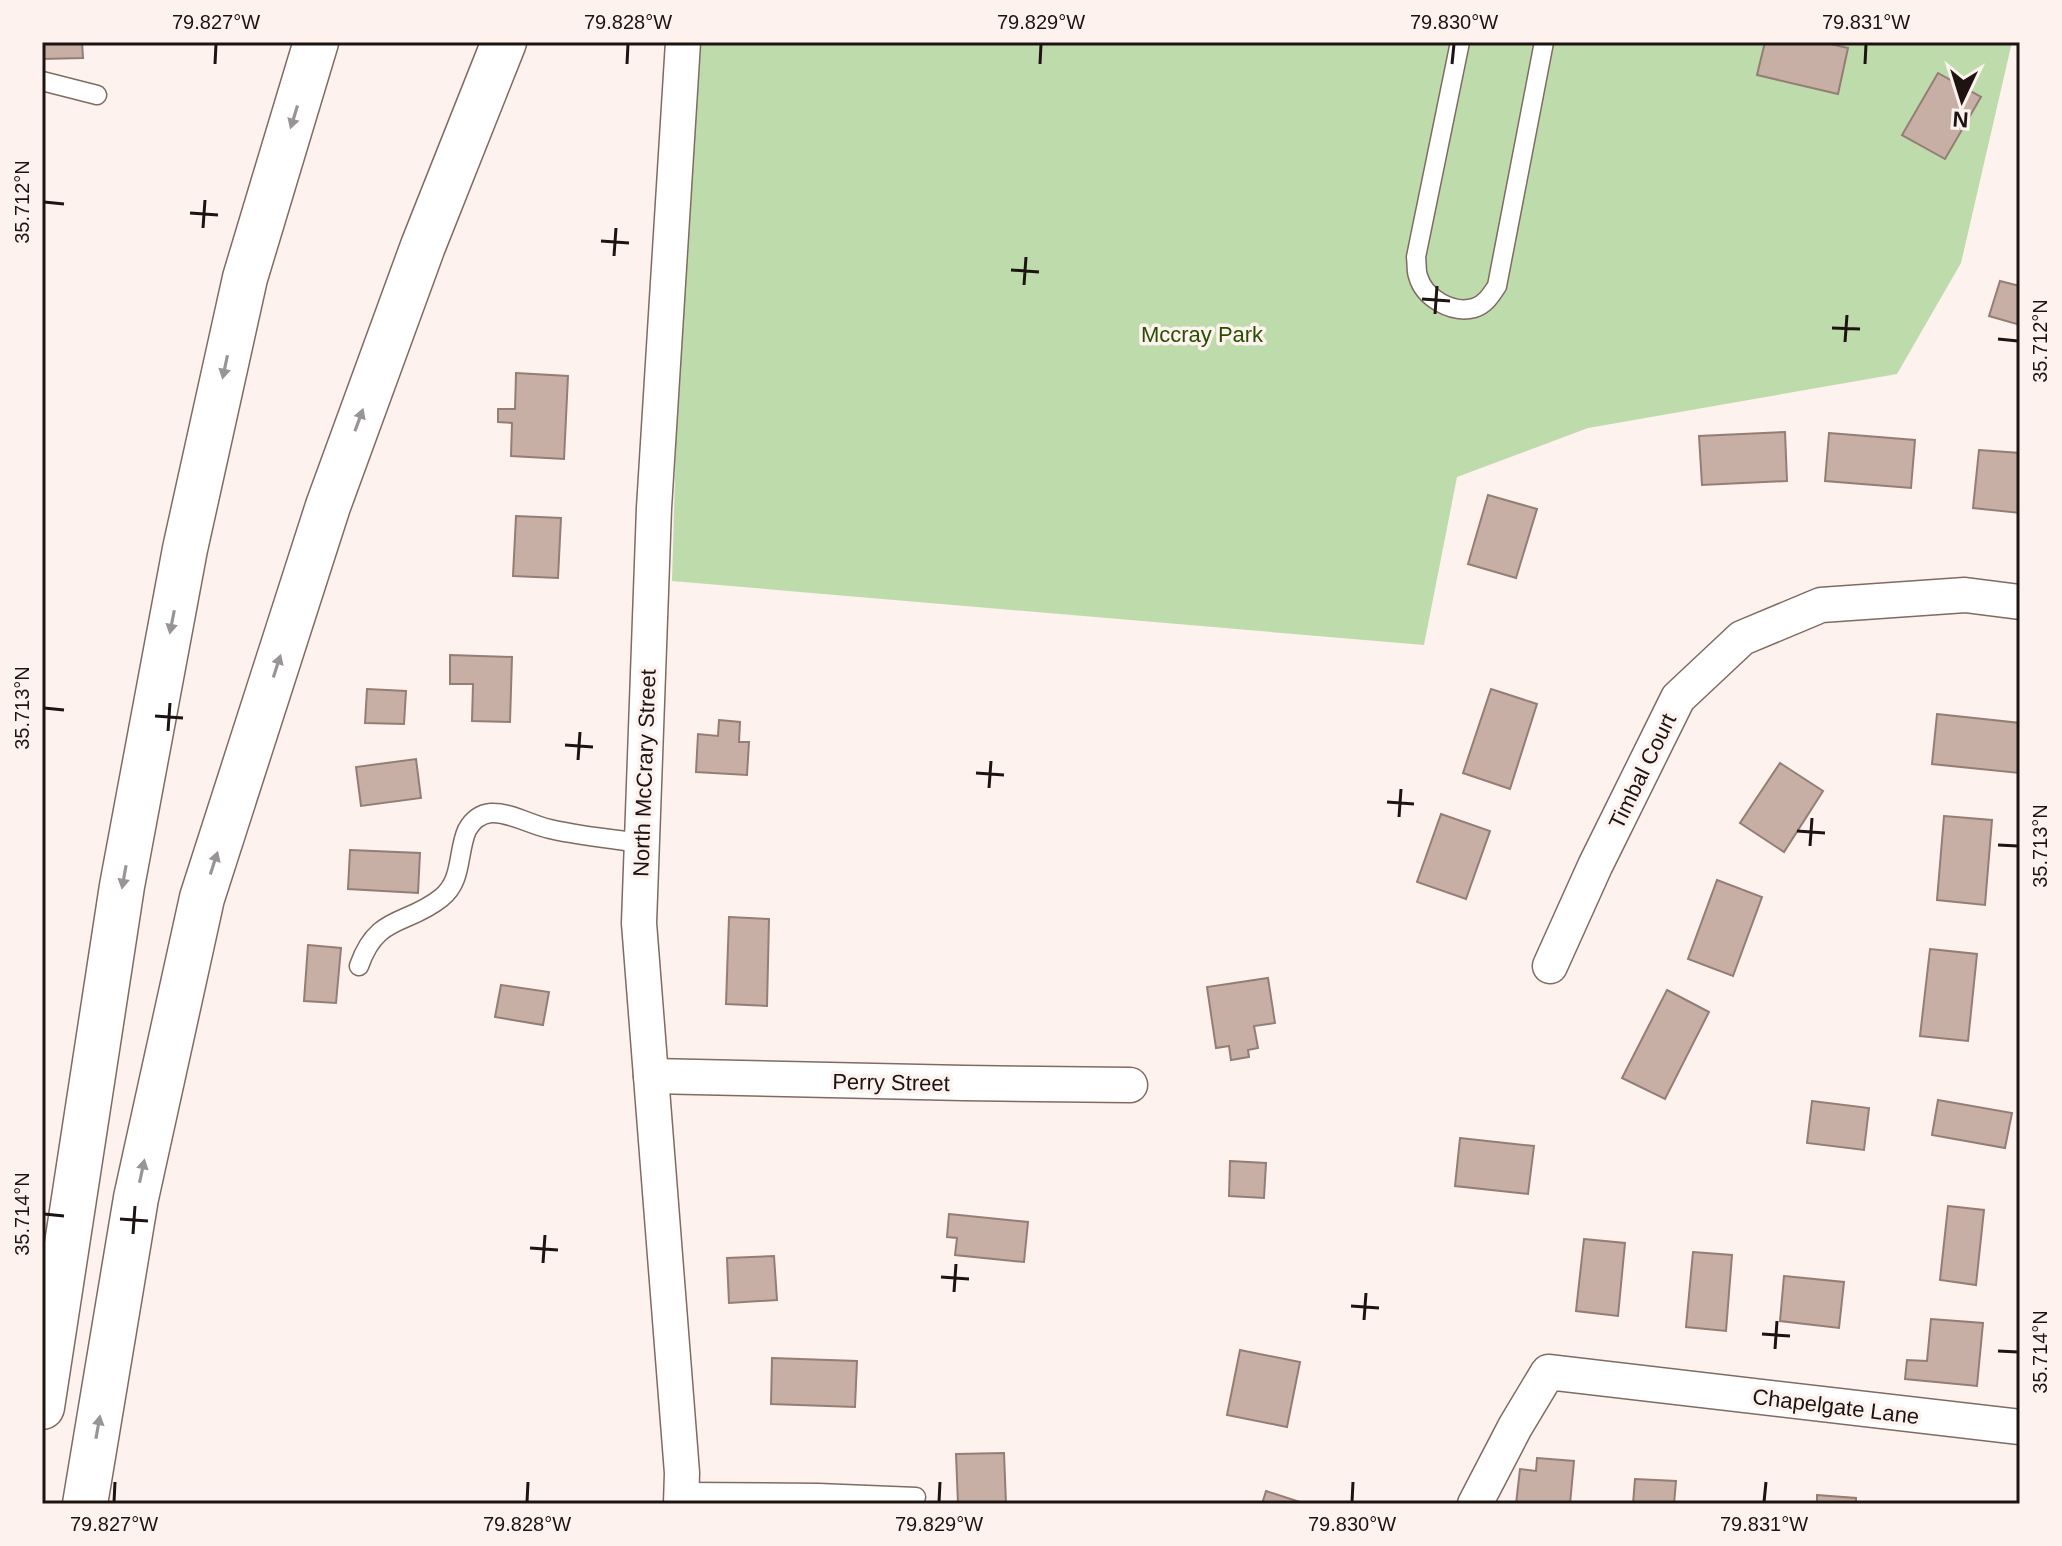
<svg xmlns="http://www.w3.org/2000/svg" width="2062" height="1546" font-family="Helvetica,sans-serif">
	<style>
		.green { fill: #bddbab }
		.building { fill: #c7afa5; stroke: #947d74; stroke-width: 2 }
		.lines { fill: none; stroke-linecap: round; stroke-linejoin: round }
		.service-casing { stroke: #806a62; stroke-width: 21 }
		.minor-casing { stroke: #806a62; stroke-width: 37 }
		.motorway-casing { stroke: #806a62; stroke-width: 47 }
		.service { stroke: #fff; stroke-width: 18 }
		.minor { stroke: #fff; stroke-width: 34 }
		.motorway { stroke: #fff; stroke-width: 44 }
		.oneway { fill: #999594 }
		.ticks { fill: none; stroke: #1d1411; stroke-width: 3 }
		.labels { text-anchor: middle; stroke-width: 7; stroke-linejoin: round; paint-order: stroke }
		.park-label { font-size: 22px; fill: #284e01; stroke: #fdf2ee }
		.street-label { font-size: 22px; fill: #1d1411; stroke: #fdf2ee }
		.neatline { fill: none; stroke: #1d1411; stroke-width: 3 }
		.ticks-label { font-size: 20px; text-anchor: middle; fill: #1d1411 }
	</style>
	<rect width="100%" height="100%" fill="#fdf2ee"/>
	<path class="green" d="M693,42H2012L1961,263L1897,374L1588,428L1457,477L1424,645L672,581L684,160Z"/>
	<g class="building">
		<path d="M42,42H82L83,58L42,59Z"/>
		<path d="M1765,42H1822L1848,48L1838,94L1757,75Z"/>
		<path d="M1938,73L1981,97L1945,159L1902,135Z"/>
		<path d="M2000,281L2020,286V325L1989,316Z"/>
		<path d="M516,373L568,376L564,459L511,456L512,423L498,422V409H515Z"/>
		<path d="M1785,432L1787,481L1702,485L1699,436Z"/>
		<path d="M1829,433L1915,440L1911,488L1825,481Z"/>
		<path d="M1979,450L2020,453V513L1973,508Z"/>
		<path d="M1488,495L1537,509L1516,578L1468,564Z"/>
		<path d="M516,516L561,518L558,578L513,576Z"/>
		<path d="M450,655L512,657L510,722L472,721L473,684H450Z"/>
		<path d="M367,689L406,691L404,724L365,723Z"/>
		<path d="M1491,689L1537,704L1510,789L1463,773Z"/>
		<path d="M1937,714L2020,723L2019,773L1932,764Z"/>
		<path d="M719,720L740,722L739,742H749L747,775L696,772L698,734L718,736Z"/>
		<path d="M416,759L421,798L361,806L356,767Z"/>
		<path d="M1780,763L1823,791L1784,852L1740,823Z"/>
		<path d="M1441,814L1490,831L1466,899L1417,882Z"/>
		<path d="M1944,816L1992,820L1985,905L1937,900Z"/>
		<path d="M350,850L420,853L418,893L348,889Z"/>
		<path d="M1717,880L1762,897L1733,976L1688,959Z"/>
		<path d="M729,917L769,919L767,1006L726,1004Z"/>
		<path d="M308,945L341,948L336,1003L304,1001Z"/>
		<path d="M1930,949L1977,954L1968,1041L1920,1036Z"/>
		<path d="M1268,978L1275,1023L1254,1026L1258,1048L1248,1050L1249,1057L1231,1060L1229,1046L1216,1048L1207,987Z"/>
		<path d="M501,985L549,992L543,1025L495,1017Z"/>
		<path d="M1667,990L1709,1012L1665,1099L1622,1078Z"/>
		<path d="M1938,1100L2012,1113L2005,1148L1932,1135Z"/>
		<path d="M1812,1101L1869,1108L1864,1150L1807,1143Z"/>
		<path d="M1460,1138L1534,1146L1528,1194L1455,1186Z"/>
		<path d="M1230,1161L1266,1163L1264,1198L1229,1196Z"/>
		<path d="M1948,1206L1984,1210L1976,1285L1940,1280Z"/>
		<path d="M949,1214L1028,1222L1024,1262L955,1255L957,1238L947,1237Z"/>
		<path d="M1584,1239L1625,1243L1618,1316L1576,1311Z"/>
		<path d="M1693,1252L1732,1255L1726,1331L1686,1327Z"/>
		<path d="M774,1256L777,1300L729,1303L727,1258Z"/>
		<path d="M1784,1276L1844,1282L1839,1328L1780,1321Z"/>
		<path d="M1931,1319L1983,1323L1977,1386L1905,1379L1907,1360L1927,1361Z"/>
		<path d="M1240,1350L1300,1362L1287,1427L1227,1415Z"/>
		<path d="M772,1358L857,1361L855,1407L771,1404Z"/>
		<path d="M1004,1453L1006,1504H958L956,1454Z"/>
		<path d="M1537,1458L1574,1461L1570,1504H1516L1520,1469L1536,1471Z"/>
		<path d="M1635,1479L1676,1481L1674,1504H1633Z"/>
		<path d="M1266,1491L1306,1504H1262Z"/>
		<path d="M1817,1495L1856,1498V1504H1817Z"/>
	</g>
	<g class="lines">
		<defs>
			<g id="service">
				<path d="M1460,42L1416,257C1417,263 1416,271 1418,276C1424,298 1452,314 1474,308C1485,305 1491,295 1497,286L1544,42"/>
				<path d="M42,81L97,95"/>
				<path d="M359,966C377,914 406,926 441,898C463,881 457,853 467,830C472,821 480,814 491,813C510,812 531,825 550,829C580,836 611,839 642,843"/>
				<path d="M682,1492L818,1493L916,1497"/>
			</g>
			<g id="minor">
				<path d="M1550,966L1595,866L1678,698L1742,638L1821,605L1965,595L2020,602"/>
				<path d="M651,1076L964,1083L1130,1085"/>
				<path d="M681,1504L682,1473L639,923L654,508L683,42"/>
				<path d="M1475,1504L1515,1427L1548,1372L2020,1427"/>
			</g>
			<g id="motorway">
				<path d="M42,1407L122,886L185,549L245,278L316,42"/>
				<path d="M85,1504L136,1198L202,898L328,506L423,246L504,42"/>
			</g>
		</defs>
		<use href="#service" class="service-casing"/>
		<use href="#minor" class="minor-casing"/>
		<use href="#motorway" class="motorway-casing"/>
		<use href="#service" class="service"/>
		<use href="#minor" class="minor"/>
		<use href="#motorway" class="motorway"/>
	</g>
	<defs><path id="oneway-solid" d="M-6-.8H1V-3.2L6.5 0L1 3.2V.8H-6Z" transform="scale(2)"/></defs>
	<g class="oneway">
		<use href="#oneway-solid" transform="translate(294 117) rotate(107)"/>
		<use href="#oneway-solid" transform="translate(225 367) rotate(102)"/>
		<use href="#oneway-solid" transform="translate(359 420) rotate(-70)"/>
		<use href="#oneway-solid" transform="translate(172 622) rotate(101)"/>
		<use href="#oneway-solid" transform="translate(277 666) rotate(-72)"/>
		<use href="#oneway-solid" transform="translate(214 863) rotate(-72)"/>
		<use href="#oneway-solid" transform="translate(124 877) rotate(100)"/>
		<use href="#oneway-solid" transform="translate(142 1171) rotate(-78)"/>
		<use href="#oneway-solid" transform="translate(98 1427) rotate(-80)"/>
	</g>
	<path class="ticks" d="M215,64L216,44M627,64L628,44M1040,64L1041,44M1452,64L1454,44M1865,64L1866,44M44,202L64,204M190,213L218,215M203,228L205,200M601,241L629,243M614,256L616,228M1011,270L1039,272M1024,285L1026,257M1422,299L1450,301M1435,314L1437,286M1832,328L1860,329M1998,339L2018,341M1845,342L1847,315M44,708L64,710M155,716L183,718M168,731L170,703M565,745L593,747M578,760L580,732M976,773L1004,775M989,788L991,761M1387,802L1414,804M1399,817L1401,789M1797,831L1825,833M1998,845L2018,846M1810,846L1812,818M44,1214L64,1216M120,1219L148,1221M133,1234L135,1206M530,1248L558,1250M543,1263L545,1235M941,1277L969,1279M954,1292L956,1264M1351,1306L1379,1308M1364,1320L1366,1293M1762,1334L1790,1336M1775,1349L1777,1321M1998,1351L2018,1352M114,1502L115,1482M527,1502L528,1482M939,1502L940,1482M1352,1502L1353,1482M1764,1502L1766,1482"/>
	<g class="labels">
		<g class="park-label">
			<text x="1202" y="342">Mccray Park</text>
		</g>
		<g class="street-label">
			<text transform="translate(1642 771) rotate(-64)" y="8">Timbal Court</text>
			<text transform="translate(644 773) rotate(-88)" y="8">North McCrary Street</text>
			<text transform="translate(891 1082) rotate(1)" y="8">Perry Street</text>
			<text transform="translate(1836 1406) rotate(7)" y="8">Chapelgate Lane</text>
		</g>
	</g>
	<rect width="2062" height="1546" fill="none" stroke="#fdf2ee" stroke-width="88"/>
	<g transform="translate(1962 100) rotate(184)" stroke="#fdf2ee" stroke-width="6" paint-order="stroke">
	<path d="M0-6L14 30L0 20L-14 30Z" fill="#1d1411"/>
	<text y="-12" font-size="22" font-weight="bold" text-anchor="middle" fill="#1d1411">N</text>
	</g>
	<rect x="44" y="44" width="1974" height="1458" class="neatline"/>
	<g class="ticks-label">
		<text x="216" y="29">79.827°W</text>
		<text x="628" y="29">79.828°W</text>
		<text x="1041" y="29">79.829°W</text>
		<text x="1454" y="29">79.830°W</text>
		<text x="1866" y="29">79.831°W</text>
		<text transform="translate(22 202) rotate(-90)" y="7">35.712°N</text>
		<text transform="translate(2040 341) rotate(-90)" y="7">35.712°N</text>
		<text transform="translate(22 708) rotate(-90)" y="7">35.713°N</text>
		<text transform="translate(2040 846) rotate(-90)" y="7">35.713°N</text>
		<text transform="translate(22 1214) rotate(-90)" y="7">35.714°N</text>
		<text transform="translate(2040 1352) rotate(-90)" y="7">35.714°N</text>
		<text x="114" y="1531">79.827°W</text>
		<text x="527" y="1531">79.828°W</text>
		<text x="939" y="1531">79.829°W</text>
		<text x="1352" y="1531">79.830°W</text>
		<text x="1764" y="1531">79.831°W</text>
	</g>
</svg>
